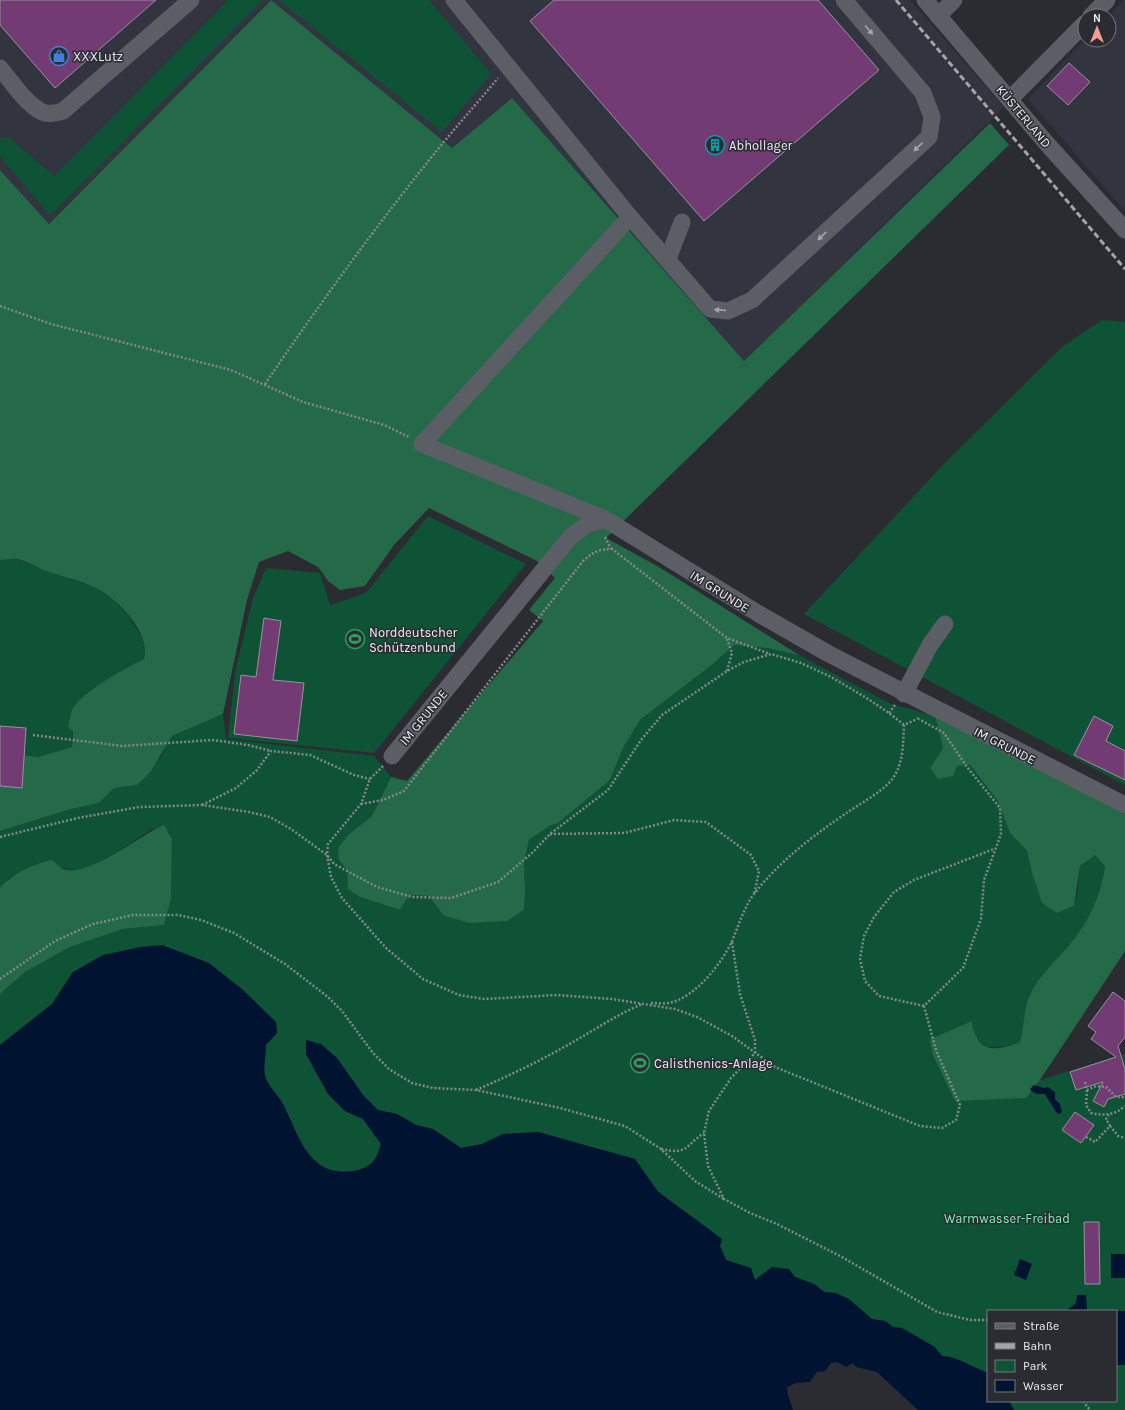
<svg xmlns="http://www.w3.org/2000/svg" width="1125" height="1410" font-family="Karla,sans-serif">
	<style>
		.built { fill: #323440 }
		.green { fill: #0e5335 }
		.forest { fill: #246948 }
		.water { fill: #001431 }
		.building { fill: #723b74; stroke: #999299 }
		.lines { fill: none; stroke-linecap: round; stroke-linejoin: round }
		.path { stroke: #86878d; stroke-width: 2.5; stroke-dasharray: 2 2; stroke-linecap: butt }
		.minor { stroke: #5c5e65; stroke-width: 17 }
		.rail { stroke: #a2a4a9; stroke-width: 3; stroke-dasharray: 6 3; stroke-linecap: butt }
		.oneway { fill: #a4a6ac }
		.labels { text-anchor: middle; stroke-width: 3; stroke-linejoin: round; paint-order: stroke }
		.poi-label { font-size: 13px; fill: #ecedf2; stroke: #2a2c32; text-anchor: start }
		.street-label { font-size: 13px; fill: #ecedf2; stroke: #2a2c32 }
		.park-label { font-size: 13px; fill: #7cf3b6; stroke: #2a2c32 }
	</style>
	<rect width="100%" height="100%" fill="#2a2c32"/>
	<g class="built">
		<path d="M0,0H270L49,224L0,170Z"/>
		<path d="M271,0H910L1004,107L744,361L512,98L452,148Z"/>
		<path d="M1124,0H1125V211L1028,99L1085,40H1109L1108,16Z"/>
	</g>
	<g class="green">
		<path d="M228,0H263L50,216L0,156V139L7,136L54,176Z"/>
		<path d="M279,0H429L491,74L442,132Z"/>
		<path d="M1102,320L1125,322V785L804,614L944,464L1062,347Z"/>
		<path d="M428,516L526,564L374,753L228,738L235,672L253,598L266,568L320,573L330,605L366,593Z"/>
		<path d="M17,559L46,571L95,587L113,598L129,617L142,637L146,651L144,659C117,672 95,688 73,708L72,747L38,757L0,752V560Z"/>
		<path d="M734,645L767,648L799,655L891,704L935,716L943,748L930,768L938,779L957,766L970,765L997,800L1010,833L1027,851L1032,873L1042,903L1057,913L1074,906L1078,889L1080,866L1095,854L1105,865L1101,890L1092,914L1071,943L1043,976L1020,1042C996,1050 974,1053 972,1021L930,1039L1025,1098L1040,1080L1125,1054V1410H1014L1009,1401H1116V1311H988V1373C974,1368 956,1356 942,1356L934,1347L893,1327L885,1321L872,1319L836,1293L824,1292L814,1284L795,1277L755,1280L751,1268L726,1260L720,1246L722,1239L658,1191L635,1159L538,1132L503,1134L482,1144L461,1148L433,1129L416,1125L397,1114L378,1110L363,1095L337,1058L306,1041V1054L328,1094L345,1111L363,1119L381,1144C376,1161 371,1168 353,1171C308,1178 299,1135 283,1104C278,1095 268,1086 265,1076C263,1067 266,1054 266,1045L277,1033L276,1022L243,990L209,963L73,972L52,1004L0,1045V994L25,972L70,947L123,929L164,925L171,899L172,839L168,830L152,829L117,852L91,866L75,870L62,868L23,871L9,878L0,887V831L71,809L99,803L114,788L137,785L160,758L172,736L223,714L226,739L374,756L391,777L372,816L349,834L339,860L347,870L349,889L360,897L399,910L409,895L429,896L443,915L525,890L524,862L529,840L549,826L558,823L610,780L623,748L640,720L713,664Z"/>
	</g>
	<g class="forest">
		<path d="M271,0L452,148L512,98L744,361L990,123L1009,145L606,538L659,567L799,655L767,648L734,645L713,664L640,720L623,748L610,780L558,823L549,826L529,840L524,862L525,890L524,910L507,921L469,923L443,915L429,896L409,895L400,910L360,897L348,889L347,870L339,860L338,848L349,834L372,816L391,777L407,781L543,621L529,610L555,578L537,561L429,508L394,545L365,586L340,590L328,581L318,567L288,551L259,562L247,600L223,714L172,736L151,771L137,785L114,788L99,803L71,809L0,831V752L38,757L72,747L73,732L68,726C70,721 70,713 73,708C82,692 127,667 144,659C152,634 117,598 96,588C82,581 64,577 49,572C39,569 29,562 18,559C13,558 5,560 0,560V170L49,224Z"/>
		<path d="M935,716L1125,814V951L1040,1080L1026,1098L955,1101L933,1055L930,1039L972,1021C972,1028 974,1032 977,1038C986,1055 1006,1047 1020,1042C1024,1028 1024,1010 1029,997C1038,976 1057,960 1071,943C1091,918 1100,897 1105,866L1095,855L1080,866L1074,906L1057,913L1042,903L1032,873L1027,851L1010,833L997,800L970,765L957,766L953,776L938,779L930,768L943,748Z"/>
		<path d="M164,825L172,839L171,899L164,925L123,929L70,947L25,972L0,994V887C14,873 33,864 52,860C55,862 58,866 61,868C85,881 141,834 164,825Z"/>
	</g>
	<g class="water">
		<path d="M162,945L209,963L243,990L276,1022L277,1033L266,1045C266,1054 263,1067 265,1076C268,1086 278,1095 283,1104C299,1135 308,1178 353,1171C371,1168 376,1161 381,1144L363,1119L345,1111L328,1094L306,1054V1040L321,1044L337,1058L363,1095L378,1110L397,1114L416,1125L433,1129L461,1148L482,1144L503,1134L538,1132L635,1159L658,1192L722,1239L720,1246L726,1260L751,1268L755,1280L772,1267L789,1269L795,1277L814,1284L824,1292L836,1293L849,1299L872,1319L885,1321L893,1327L902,1328L935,1347L942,1356C956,1356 974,1368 988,1373V1401H1009L1014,1410H918L877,1372L856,1367L853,1363L846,1367L837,1362L831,1363L825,1371L817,1372L810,1382L796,1383L787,1387L788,1395L793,1410H0V1045L52,1004L73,972L103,955L140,947Z"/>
		<path d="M1034,1085L1044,1088L1048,1087L1055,1092V1099L1060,1104L1062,1112L1059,1114L1056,1112L1045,1094C1038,1094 1035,1095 1030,1089Z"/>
		<rect x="1111" y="1254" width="14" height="24"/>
		<path d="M1020,1259L1032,1264L1026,1280L1014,1275Z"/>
		<path d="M1077,1295H1086L1087,1311H1125V1365H1116V1311H1066L1076,1303Z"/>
	</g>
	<g class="building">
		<path d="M0,0H156L55,88L0,25Z"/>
		<path d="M554,0H818L879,70L704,221L530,21Z"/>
		<path d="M1069,63L1090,82L1068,105L1047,86Z"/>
		<path d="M264,618L281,621L273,680L304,683L297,741L234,734L241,675L256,677Z"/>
		<path d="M1094,716L1113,726L1106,741L1125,751V780L1074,755Z"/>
		<path d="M0,726L26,728L22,788L0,786Z"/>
		<path d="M1113,992L1125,1001V1037L1118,1046L1125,1069V1094L1108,1099L1104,1107L1093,1101L1103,1082L1076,1090L1070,1072L1116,1057L1091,1039L1096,1032L1088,1026Z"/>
		<path d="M1075,1112L1094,1125L1081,1143L1062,1130Z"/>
		<path d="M1084,1222H1099L1100,1284H1085Z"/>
	</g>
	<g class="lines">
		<g class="path">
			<path d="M0,306L51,324L231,370L303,402L384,425L409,437"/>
			<path d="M265,384C321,302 380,220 443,143C461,121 480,100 498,78"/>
			<path d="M605,537L611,549"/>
			<path d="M727,671L732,653L727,639"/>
			<path d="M889,713L895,705"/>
			<path d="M33,735L122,746L213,740L248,745L271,751"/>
			<path d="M383,766L370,779L361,804L328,844L327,855L331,877L342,898L386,948L423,979L459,995L484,999L557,995L612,999L675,1009L697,1017L732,1036L775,1067L920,1126L942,1128L956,1120L960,1105L936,1050L924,1006L963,968L981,919L984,880L1001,834L1000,808L967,767L944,733L919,719"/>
			<path d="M361,804L383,800L404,791L583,561C593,552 599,549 612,549L727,638L770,654"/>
			<path d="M202,805L236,788L257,770L271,751L310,755L354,775L370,779"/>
			<path d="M550,834L624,833L674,820L706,822L751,855L759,871L754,895"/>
			<path d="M0,837L78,818L139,807L202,805L249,812L270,817L291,829L327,855L334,864L377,887L412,897L451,898L498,882L532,853L550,834L608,790L641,740L662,715L727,671L744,662L771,654L801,663L831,677L865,697L889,713L904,725"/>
			<path d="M732,942L740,994L755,1040V1053L731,1078L709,1111L704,1133L708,1166L724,1199L750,1213L777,1224L842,1257L937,1312L970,1320H988"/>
			<path d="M0,979L55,941L93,924L133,915H178L201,920L234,933L285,964L328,997L342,1011L373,1053L389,1069L412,1083L433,1088L476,1090L560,1108L625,1126L661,1149L695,1181L724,1199"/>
			<path d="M651,1003C657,1003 663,1004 669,1003C695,998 722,963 732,941C739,925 743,909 754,894C780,861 810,838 845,814C859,804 883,792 893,778C904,762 903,742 904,725L919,718"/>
			<path d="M924,1006L879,996L865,981L860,959L864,936L874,917L894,892L914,880L994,849"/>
			<path d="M1085,1082L1087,1090L1096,1086L1106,1087L1116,1097H1125"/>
			<path d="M476,1090C506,1077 536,1063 564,1047C590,1033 614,1016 642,1004"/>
			<path d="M1087,1090L1086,1105L1091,1113C1104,1116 1115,1115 1125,1106"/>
			<path d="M1110,1126L1118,1136L1125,1138"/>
			<path d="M1086,1137L1095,1142L1110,1126L1106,1119L1109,1115"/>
			<path d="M661,1149C689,1155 684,1146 704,1133"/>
			<path d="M1083,1401L1090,1410"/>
		</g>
		<g class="minor">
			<path d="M454,0L630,217L710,309L728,311L752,300L929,137L932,117L923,93L844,0"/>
			<path d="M925,0L1048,145L1125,230"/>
			<path d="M938,16L954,0"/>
			<path d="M1091,16L1107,0"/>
			<path d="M0,68C12,82 25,103 42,112C49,115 56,113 63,111L191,0"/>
			<path d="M1010,99L1085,23"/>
			<path d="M630,217L422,444L605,519L759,614L829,654L1125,805"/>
			<path d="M668,259L682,222"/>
			<path d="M904,694L930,645L945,624"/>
			<path d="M392,756L571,536L588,524L605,519"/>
		</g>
		<path class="rail" d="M896,0L1125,269"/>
	</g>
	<defs><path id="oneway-solid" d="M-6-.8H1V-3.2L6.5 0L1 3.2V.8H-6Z"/></defs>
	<g class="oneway">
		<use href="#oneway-solid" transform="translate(869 30) rotate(50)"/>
		<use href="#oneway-solid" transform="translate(918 147) rotate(137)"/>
		<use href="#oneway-solid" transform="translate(822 236) rotate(137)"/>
		<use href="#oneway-solid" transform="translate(720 310) rotate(-175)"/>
	</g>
	<defs>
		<symbol id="shop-ring" viewBox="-11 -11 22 22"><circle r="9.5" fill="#2a2c32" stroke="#3f7fe0" stroke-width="1.5"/><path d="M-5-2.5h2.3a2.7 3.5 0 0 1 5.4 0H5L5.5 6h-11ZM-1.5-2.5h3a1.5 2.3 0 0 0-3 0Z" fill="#3f7fe0"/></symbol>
		<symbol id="building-ring" viewBox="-11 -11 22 22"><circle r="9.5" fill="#2a2c32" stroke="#0f9aa8" stroke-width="1.5"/><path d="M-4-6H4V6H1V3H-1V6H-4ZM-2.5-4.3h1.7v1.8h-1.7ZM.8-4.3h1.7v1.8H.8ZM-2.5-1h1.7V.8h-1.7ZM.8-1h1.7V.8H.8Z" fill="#0f9aa8"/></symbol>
		<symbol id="stadium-ring" viewBox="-11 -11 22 22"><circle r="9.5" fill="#2a2c32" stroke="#2e9e5b" stroke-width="1.5"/><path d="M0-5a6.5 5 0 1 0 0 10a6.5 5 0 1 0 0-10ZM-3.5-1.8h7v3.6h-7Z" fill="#2e9e5b"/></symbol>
	</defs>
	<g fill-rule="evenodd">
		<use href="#shop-ring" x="48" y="45" width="22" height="22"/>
		<use href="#building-ring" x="704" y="134" width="22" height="22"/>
		<use href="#stadium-ring" x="344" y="628" width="22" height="22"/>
		<use href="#stadium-ring" x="629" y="1052" width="22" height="22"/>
	</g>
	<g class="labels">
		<g class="poi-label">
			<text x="73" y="61">XXXLutz</text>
			<text x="729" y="150">Abhollager</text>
			<text x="369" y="637">Norddeutscher<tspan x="369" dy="15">Schützenbund</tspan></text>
			<text x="654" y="1068">Calisthenics-Anlage</text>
		</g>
		<g class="street-label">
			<text transform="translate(1024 116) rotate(50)" y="5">KÜSTERLAND</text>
			<text transform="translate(720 591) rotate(32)" y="5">IM GRUNDE</text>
			<text transform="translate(423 717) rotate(-51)" y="5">IM GRUNDE</text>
			<text transform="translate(1005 745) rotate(27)" y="5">IM GRUNDE</text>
		</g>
		<g class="park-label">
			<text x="1007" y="1223">Warmwasser-Freibad</text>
		</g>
	</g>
	<rect x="987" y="1310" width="130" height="92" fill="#2a2c32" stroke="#78797f"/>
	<rect x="995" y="1323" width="20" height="6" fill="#5c5e65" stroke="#78797f"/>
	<text x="1023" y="1330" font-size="12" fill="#ecedf2">Straße</text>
	<rect x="995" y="1343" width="20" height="6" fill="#a2a4a9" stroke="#78797f"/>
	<text x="1023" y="1350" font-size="12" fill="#ecedf2">Bahn</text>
	<rect x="995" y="1360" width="20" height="12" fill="#0e5335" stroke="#78797f"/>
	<text x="1023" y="1370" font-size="12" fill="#ecedf2">Park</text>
	<rect x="995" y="1380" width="20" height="12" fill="#001431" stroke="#78797f"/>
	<text x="1023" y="1390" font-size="12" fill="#ecedf2">Wasser</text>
	<g transform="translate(1097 28)"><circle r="19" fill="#2a2c32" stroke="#78797f"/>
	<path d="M0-3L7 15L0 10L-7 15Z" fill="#f59d8e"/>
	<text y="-6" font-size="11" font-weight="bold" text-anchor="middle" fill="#ecedf2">N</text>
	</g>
</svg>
